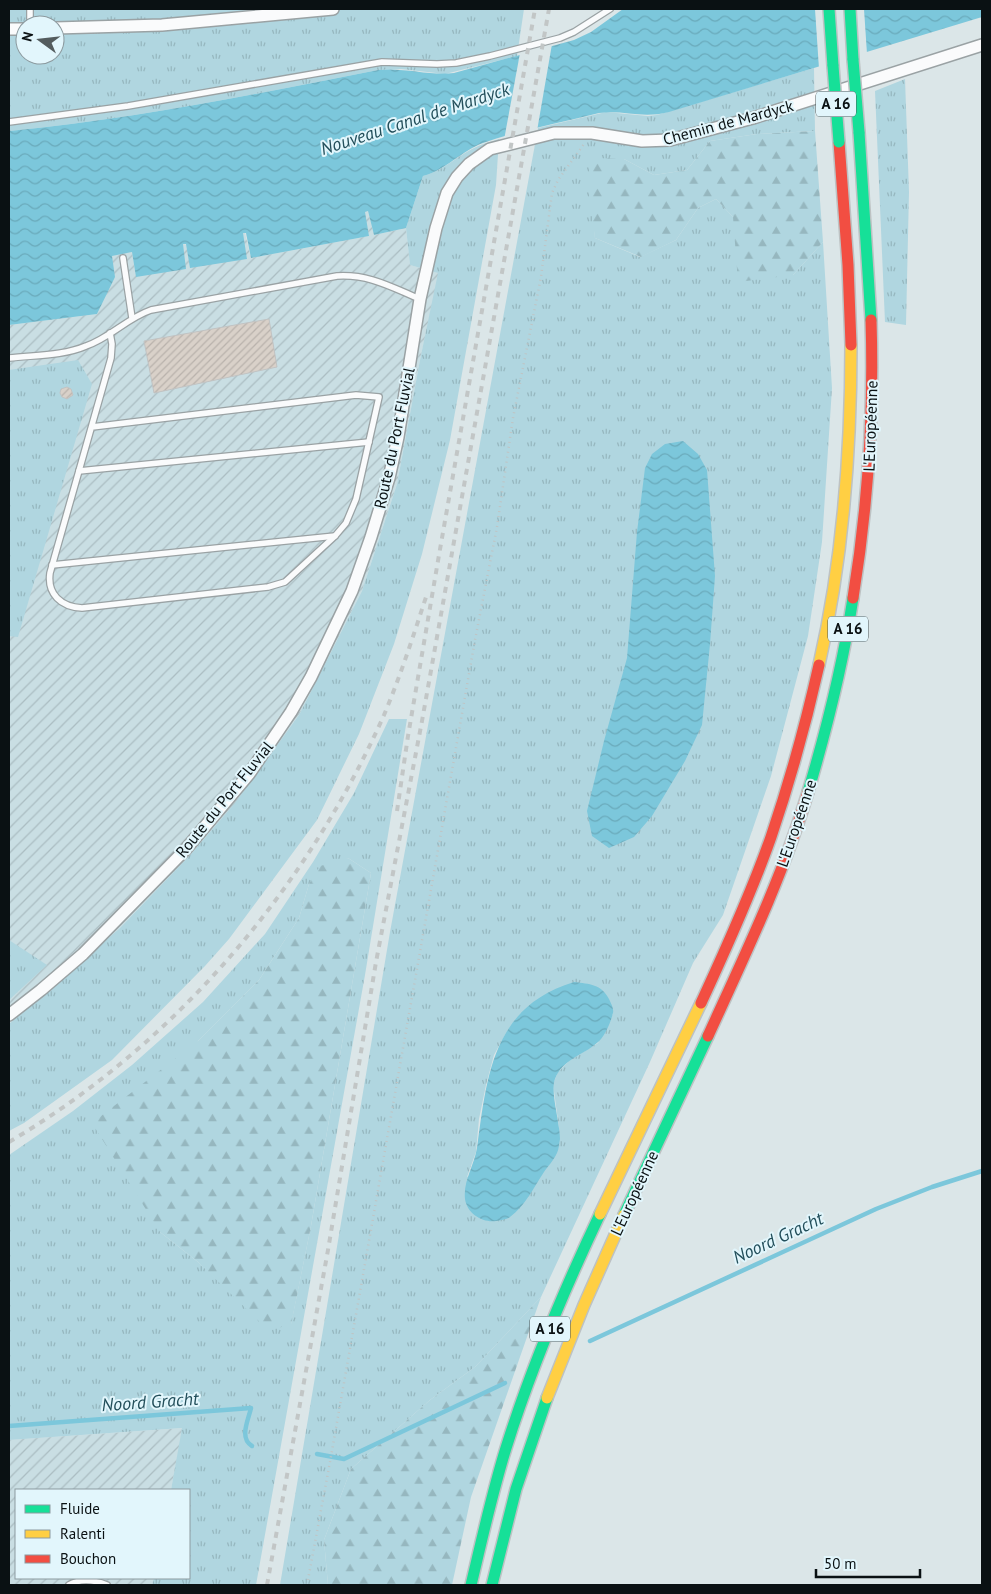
<svg xmlns="http://www.w3.org/2000/svg" width="991" height="1594" font-family="'PT Sans',sans-serif">
	<style>
		.industrial { fill: url(#industrial-furrows) }
		.grass { fill: url(#grass-tufts); fill-rule: evenodd }
		.forest { fill: url(#forest-firs) }
		.water { fill: url(#water-waves) }
		.pier { fill: #dbe6e8 }
		.lines { fill: none; stroke-linecap: round; stroke-linejoin: round }
		.stream { stroke: #7cc7db; stroke-width: 4.5 }
		.building { fill: url(#building-hatch); stroke: #c1c3c3 }
		.lane-casing { stroke: #9aa2a4; stroke-width: 8 }
		.street-casing { stroke: #9aa2a4; stroke-width: 14 }
		.fast-casing { stroke: #bdc2c3; stroke-width: 14 }
		.slow-casing { stroke: #bdc2c3; stroke-width: 14 }
		.jam-casing { stroke: #bdc2c3; stroke-width: 14 }
		.path { stroke: #bfc4c4; stroke-width: 2.5; stroke-dasharray: 1 4; stroke-linecap: butt }
		.lane { stroke: #fafbfc; stroke-width: 5.5 }
		.street { stroke: #fafbfc; stroke-width: 11 }
		.fast { stroke: #16e098; stroke-width: 11 }
		.slow { stroke: #ffcf43; stroke-width: 11 }
		.jam { stroke: #f24e42; stroke-width: 11 }
		.rail { stroke: #c2c6c6; stroke-width: 4; stroke-dasharray: 6 6; stroke-linecap: butt }
		.fast-bridge-casing { stroke: #bdc2c3; stroke-width: 14; stroke-linecap: butt }
		.fast-bridge { stroke: #16e098; stroke-width: 11 }
		.labels { text-anchor: middle; stroke-width: 4; stroke-linejoin: round; paint-order: stroke }
		.shield { fill: #e2f6fc; stroke: #4b5659; stroke-width: 1 }
		.shield-label { font-size: 15px; font-weight: bold; fill: #0a1113 }
		.street-label { font-size: 16px; fill: #0a1113; stroke: #e2f6fc }
		.water-label { font-size: 18px; font-style: italic; fill: #224e5a; stroke: #e2f6fc }
	</style>
	<defs>
		<pattern id="industrial-furrows" width="10" height="10" patternUnits="userSpaceOnUse" patternTransform="scale(1.25)"><rect width="10" height="10" fill="#c9dee3"/><path d="M-1 1l2-2M0 10L10 0M9 11l2-2" fill="none" stroke="#abbdc2"/></pattern>
		<pattern id="grass-tufts" width="24" height="20" patternUnits="userSpaceOnUse" patternTransform="scale(1.25)"><rect width="24" height="20" fill="#b0d6e0"/><path d="M3 7l-1-3M5 7V3M7 7l1-3M15 17l-1-3M17 17v-4M19 17l1-3" fill="none" stroke="#96b7bf"/></pattern>
		<pattern id="forest-firs" width="22" height="20" patternUnits="userSpaceOnUse" patternTransform="scale(1.25)"><rect width="22" height="20" fill="#b0d6e0"/><path d="M5 1l3.5 6h-7zM16 11l3.5 6h-7z" fill="#96b7bf"/></pattern>
		<pattern id="water-waves" width="16" height="10" patternUnits="userSpaceOnUse" patternTransform="scale(1.25)"><rect width="16" height="10" fill="#7cc7db"/><path d="M0 5q4-4 8 0t8 0" fill="none" stroke="#6aaabb"/></pattern>
		<pattern id="building-hatch" width="6" height="6" patternUnits="userSpaceOnUse" patternTransform="scale(1.25)"><rect width="6" height="6" fill="#d9d1c9"/><path d="M-1 1l2-2M0 6l6-6M5 7l2-2" fill="none" stroke="#b9b2ac"/></pattern>
	</defs>
	<rect width="100%" height="100%" fill="#dbe6e8"/>
	<g class="industrial">
		<path d="M368,211L374,235L406,228L410,265L439,273L420,360L397,484L362,591L299,715L235,804L191,854L120,928L9,1024V325L97,314L114,277L111,256L132,252L136,276L183,244L247,259L242,233H245L251,258L369,236L364,212Z"/>
		<path d="M183,1428L171,1490H16V1578H154L152,1585H9V1440Z"/>
	</g>
	<g class="grass">
		<path d="M9,9H524L517,56L445,74L401,69L378,70C256,94 133,119 9,131ZM25,25H55V55H25Z"/>
		<path d="M814,68L815,131L757,134L710,141L687,170L654,175L624,159H589L595,238L640,257L676,240L698,208L716,199L733,217L793,275L823,242L832,388L822,542L808,636L771,776L723,915L693,963L650,1062L541,1297L475,1367L430,1400L351,1469L324,1540L328,1585H280L390,932L538,128L606,112L648,116L657,115ZM612,1007L613,1014L598,1043L569,1061L558,1072L553,1084L559,1128L467,1177L476,1152L479,1119L486,1085L494,1055L506,1033L521,1013Z"/>
		<path d="M905,79L909,192L906,325L885,322L875,91Z"/>
		<path d="M499,139L496,185L450,440L422,554L394,644L359,734L317,820L229,939L205,966L112,1060L24,1123L9,1131V1024L120,928L191,854L235,803L299,715L362,591L397,484L420,360L438,273L410,265L406,228L423,176C442,171 455,158 472,149C481,144 490,142 499,139Z"/>
		<path d="M78,360L92,384L18,637L9,636V370Z"/>
		<path d="M389,719H407L365,975L256,1585H152L154,1578H189V1490H171L182,1428L9,1440V1155L73,1111L132,1065L203,1002L265,934L313,862L354,793ZM348,858L371,873L311,1226L291,1324L233,1294L198,1262L160,1232L198,1041L259,980L299,918L309,884Z"/>
		<path d="M9,940L47,965L9,1000Z"/>
	</g>
	<g class="forest">
		<path d="M815,131L823,242L793,275L738,282L733,217L716,199L698,208L676,240L641,257L595,238L589,194V158L624,159L654,175L687,170L710,141L757,134Z"/>
		<path d="M348,858L371,873L311,1226L291,1325L268,1330L198,1262L160,1232L92,1123L198,1041L259,980L299,918L309,884L320,866Z"/>
		<path d="M541,1297L471,1497L452,1585H328L324,1540L351,1469L430,1400L475,1367Z"/>
	</g>
	<g class="water">
		<path d="M623,9H982V17L669,112C642,119 625,110 599,113C561,123 520,130 483,143C461,151 446,170 423,176L406,228L374,235L368,211L365,212L369,236L251,258L246,233H243L247,259L190,268L186,244H183L186,269L136,277L132,252L112,256L115,277L97,314L9,325V131C133,119 256,94 378,70C404,67 429,76 454,73L574,40L591,32Z"/>
		<path d="M683,441L698,454L707,470L715,576L710,644L702,725L685,761L652,816L634,837L609,848L592,836L587,811L604,741L627,658L637,532L645,468L652,454L665,444Z"/>
		<path d="M574,982C590,984 601,984 609,999C611,1004 614,1008 613,1013C611,1022 604,1038 597,1043C582,1056 563,1059 555,1079C550,1091 560,1123 560,1139C559,1143 559,1149 557,1153C554,1160 548,1166 544,1172C534,1187 525,1206 510,1217C506,1220 500,1220 496,1221C483,1223 467,1214 465,1199C463,1181 474,1166 477,1148C487,1076 492,1007 574,982Z"/>
	</g>
	<g class="pier">
		<path d="M815,9H864L867,54L819,69Z"/>
		<path d="M552,44L537,131L504,140L520,53Z"/>
	</g>
	<g class="lines">
		<g class="stream">
			<path d="M590,1341L876,1209L932,1187L982,1171"/>
			<path d="M9,1426L251,1408C248,1421 239,1438 252,1446"/>
			<path d="M317,1454L344,1459L505,1383"/>
		</g>
	</g>
	<g class="building">
		<path d="M269,319L277,367L154,393L144,341Z"/>
		<path d="M67,387L71,389L73,395L67,399L62,397L60,393L61,389Z"/>
	</g>
	<g class="lines">
		<defs>
			<g id="lane">
				<path d="M30,25V9"/>
				<path d="M9,122L128,106L382,62L437,64L456,63L490,56L560,38L574,32L610,9"/>
				<path d="M123,258L132,318"/>
				<path d="M9,358C34,355 63,356 86,346C110,338 127,318 151,310L337,276C369,274 391,287 420,299"/>
				<path d="M92,427L356,395L379,397L356,499L346,523L335,536L285,582L268,587L82,608C61,607 47,594 50,573L111,358L112,344L110,333"/>
				<path d="M79,471L369,442"/>
				<path d="M52,565L335,536"/>
				<path d="M69,1585C81,1578 94,1580 107,1585"/>
			</g>
			<g id="street">
				<path d="M55,28L162,25L333,9"/>
				<path d="M9,29H25"/>
				<path d="M9,1015L41,990L83,954L186,849L249,774L291,712L311,677L352,591L371,537L389,478L398,437L420,299L436,228L447,193L457,177L469,164L490,149L554,133H592L642,141L670,140L753,118L982,45"/>
			</g>
			<g id="fast">
				<path d="M829,9L833,66"/>
				<path d="M850,9L853,60"/>
				<path d="M859,132L871,320"/>
				<path d="M808,792C827,728 843,664 853,598"/>
				<path d="M624,1215L708,1036"/>
				<path d="M471,1585C482,1539 492,1493 506,1448C531,1368 564,1290 600,1214"/>
				<path d="M492,1585L516,1489L547,1398"/>
			</g>
			<g id="slow">
				<path d="M819,665C843,560 851,452 851,345"/>
				<path d="M600,1214L701,1003"/>
				<path d="M547,1398L584,1305L624,1215"/>
			</g>
			<g id="jam">
				<path d="M839,142L848,265L851,345"/>
				<path d="M853,598C868,506 874,413 871,320"/>
				<path d="M701,1003C726,949 751,894 771,837C790,781 806,723 819,665"/>
				<path d="M708,1036C744,957 783,876 808,792"/>
			</g>
		</defs>
		<use href="#lane" class="lane-casing"/>
		<use href="#street" class="street-casing"/>
		<use href="#fast" class="fast-casing"/>
		<use href="#slow" class="slow-casing"/>
		<use href="#jam" class="jam-casing"/>
		<path class="path" d="M307,1585L330,1462L475,640L497,527L513,418L541,277L552,193L558,180L584,144"/>
		<use href="#lane" class="lane"/>
		<use href="#street" class="street"/>
		<use href="#fast" class="fast"/>
		<use href="#slow" class="slow"/>
		<use href="#jam" class="jam"/>
		<g class="rail">
			<path d="M397,811L408,736L439,555L535,9"/>
			<path d="M9,1142C175,1044 306,890 384,715C400,677 413,637 426,597"/>
			<path d="M267,1585L328,1250L376,962L422,721L549,9"/>
		</g>
		<defs>
			<g id="fast-bridge">
				<path d="M853,60L859,132"/>
				<path d="M833,66L839,142"/>
			</g>
		</defs>
		<use href="#fast-bridge" class="fast-bridge-casing"/>
		<use href="#fast-bridge" class="fast-bridge"/>
	</g>
	<g class="labels">
		<g class="shield">
			<rect x="816" y="91.5" width="40" height="25" rx="4"/>
			<rect x="828" y="616.5" width="40" height="25" rx="4"/>
			<rect x="530" y="1316.5" width="40" height="25" rx="4"/>
		</g>
		<g class="shield-label">
			<text x="836" y="109">A 16</text>
			<text x="848" y="634">A 16</text>
			<text x="550" y="1334">A 16</text>
		</g>
		<g class="street-label">
			<text transform="translate(728 122) rotate(-15)" y="6">Chemin de Mardyck</text>
			<text transform="translate(870 426) rotate(-88)" y="6">L'Européenne</text>
			<text transform="translate(394 438) rotate(-78)" y="6">Route du Port Fluvial</text>
			<text transform="translate(224 799) rotate(-51)" y="6">Route du Port Fluvial</text>
			<text transform="translate(796 823) rotate(-71)" y="6">L'Européenne</text>
			<text transform="translate(634 1193) rotate(-65)" y="6">L'Européenne</text>
		</g>
		<g class="water-label">
			<text transform="translate(415 119) rotate(-18)" y="6">Nouveau Canal de Mardyck</text>
			<text transform="translate(778 1238) rotate(-25)" y="6">Noord Gracht</text>
			<text transform="translate(150 1402) rotate(-4)" y="6">Noord Gracht</text>
		</g>
	</g>
	<rect width="991" height="1594" fill="none" stroke="#0a1113" stroke-width="20"/>
	<rect x="15" y="1489" width="175" height="90" fill="#e2f6fc" stroke="#8c9a9f"/>
	<rect x="25" y="1505" width="25" height="8" fill="#16e098" stroke="#8c9a9f"/>
	<text x="60" y="1514" font-size="15" fill="#0a1113">Fluide</text>
	<rect x="25" y="1530" width="25" height="8" fill="#ffcf43" stroke="#8c9a9f"/>
	<text x="60" y="1539" font-size="15" fill="#0a1113">Ralenti</text>
	<rect x="25" y="1555" width="25" height="8" fill="#f24e42" stroke="#8c9a9f"/>
	<text x="60" y="1564" font-size="15" fill="#0a1113">Bouchon</text>
	<g transform="translate(40 40) rotate(285)"><circle r="24" fill="#e2f6fc" stroke="#8c9a9f"/>
	<path d="M0-4L9 19L0 12L-9 19Z" fill="#535c5e"/>
	<text y="-8" font-size="14" font-weight="bold" text-anchor="middle" fill="#0a1113">N</text>
	</g>
	<path d="M816 1569v8h104v-8" fill="none" stroke="#0a1113" stroke-width="2.5"/>
	<text x="824" y="1569" font-size="15" fill="#0a1113" stroke="#e2f6fc" stroke-width="4" paint-order="stroke">50 m</text>
</svg>
